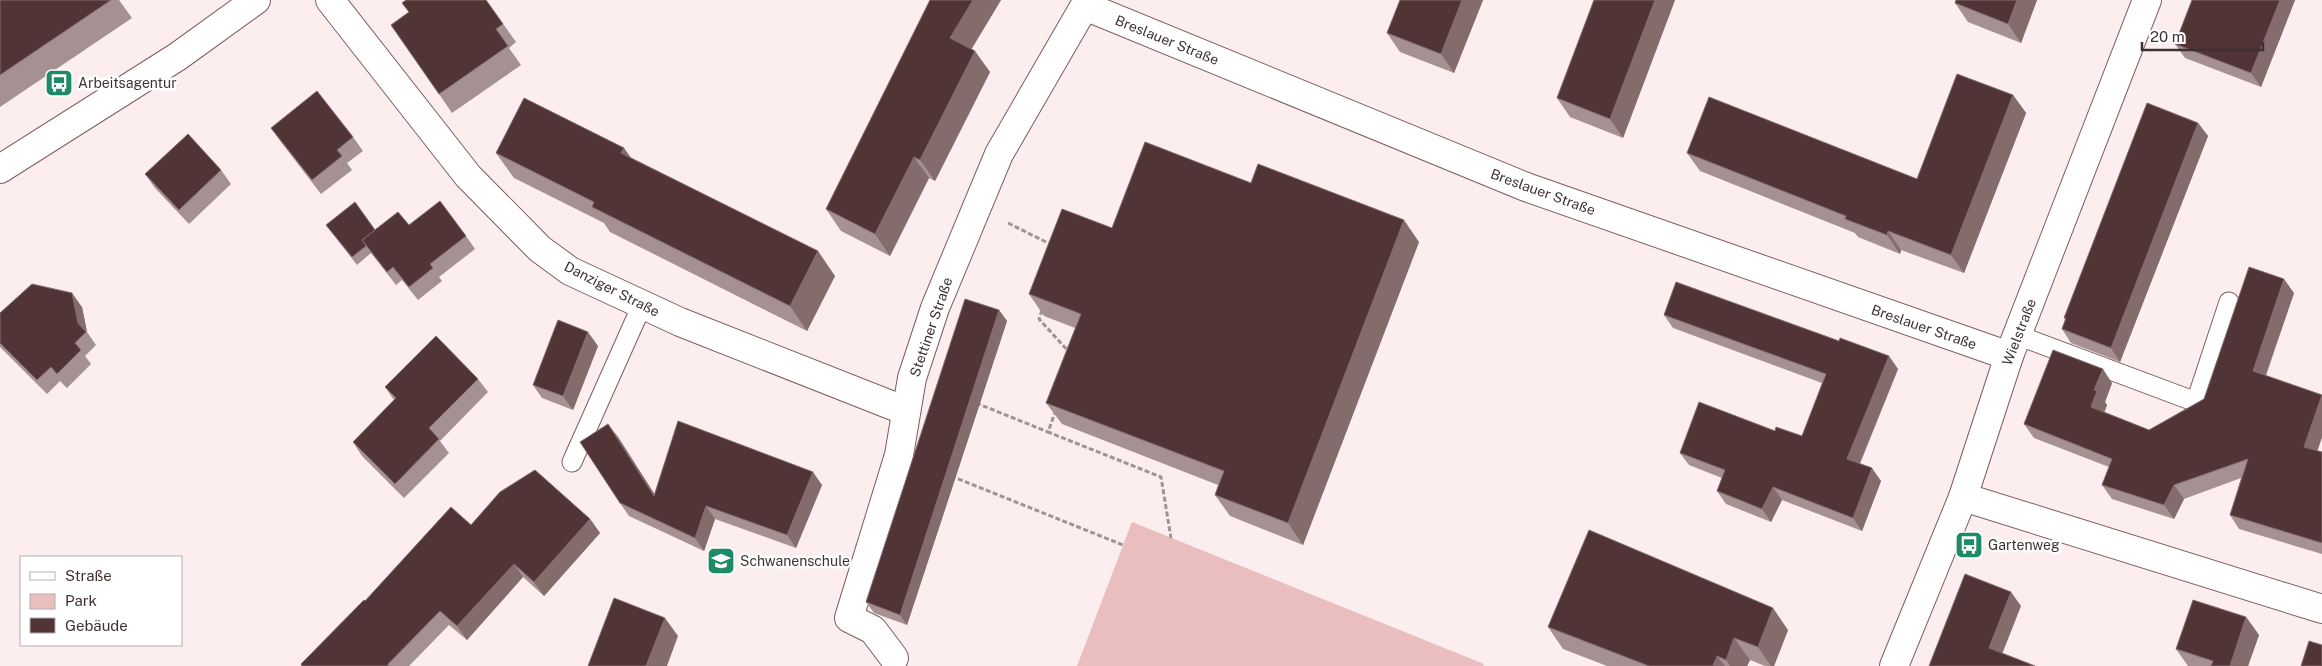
<svg xmlns="http://www.w3.org/2000/svg" width="2322" height="666" font-family="'Public Sans',sans-serif">
	<style>
		.green { fill: #eabdbe }
		.lines { fill: none; stroke-linecap: round; stroke-linejoin: round }
		.service-casing { stroke: #7d5e5f; stroke-width: 21 }
		.minor-casing { stroke: #7d5e5f; stroke-width: 30 }
		.secondary-casing { stroke: #7d5e5f; stroke-width: 30 }
		.path { stroke: #a19393; stroke-width: 3; stroke-dasharray: 5 2.5; stroke-linecap: butt }
		.service { stroke: #fff; stroke-width: 19 }
		.minor { stroke: #fff; stroke-width: 28 }
		.secondary { stroke: #fff; stroke-width: 28 }
		.wall { fill: #a69192 }
		.shaded-wall { fill: #846c6d }
		.building { fill: #513536; stroke: #846c6d }
		.labels { text-anchor: middle; stroke-width: 5; stroke-linejoin: round; paint-order: stroke }
		.street-label { font-size: 14px; fill: #3f3131; stroke: #fff }
		.poi-label { font-size: 14px; fill: #3f3131; stroke: #fff; text-anchor: start }
	</style>
	<rect width="100%" height="100%" fill="#fcedee"/>
	<path class="green" d="M1132,522L1484,664L1483,666H1077Z"/>
	<g class="lines">
		<defs>
			<g id="service">
				<path d="M2017,335L2196,402L2229,302"/>
				<path d="M572,462L642,305"/>
			</g>
			<g id="minor">
				<path d="M330,0L468,176L540,249L570,271L680,322L906,411"/>
				<path d="M1085,6L1526,187L2009,356"/>
				<path d="M1963,497L2322,609"/>
				<path d="M894,658L873,630L849,618L899,455L912,378L935,308L999,154L1088,0"/>
				<path d="M1894,666L1963,497L2009,356L2147,0"/>
			</g>
			<path id="secondary" d="M0,169L177,57L256,0"/>
		</defs>
		<use href="#service" class="service-casing"/>
		<use href="#minor" class="minor-casing"/>
		<use href="#secondary" class="secondary-casing"/>
		<g class="path">
			<path d="M1008,223L1052,245"/>
			<path d="M1042,310L1039,319L1069,352"/>
			<path d="M976,403L1048,432"/>
			<path d="M1056,410L1048,432L1161,477L1171,538"/>
			<path d="M951,476L1123,545"/>
		</g>
		<use href="#service" class="service"/>
		<use href="#minor" class="minor"/>
		<use href="#secondary" class="secondary"/>
	</g>
	<g class="wall">
		<path d="M0,0H119L132,18L0,107Z"/>
		<path d="M486,0L516,42L509,48L521,65L452,113L439,94L409,12Z"/>
		<path d="M930,0H1001L971,49L990,72L935,181L929,178L890,256L841,231L826,209Z"/>
		<path d="M1400,0H1483L1454,73L1400,52L1387,33Z"/>
		<path d="M1594,0H1675L1623,138L1570,117L1557,98Z"/>
		<path d="M2037,0L2021,43L1968,22L1955,3Z"/>
		<path d="M2192,0H2295L2261,87L2185,58L2175,44Z"/>
		<path d="M2013,95L2026,113L1964,273L1901,250L1900,254L1858,237L1855,233L1700,171L1687,153L1917,179Z"/>
		<path d="M2198,123L2208,136L2120,362L2071,343L2062,329L2065,320L2064,318Z"/>
		<path d="M271,128L353,137L363,151L347,163L352,170L321,194L281,142Z"/>
		<path d="M496,153L631,158L835,276L807,331L610,232L604,223L514,178Z"/>
		<path d="M221,170L231,184L189,224L155,188L145,174Z"/>
		<path d="M1251,183L1419,242L1303,545L1230,516L1215,495L1218,485L1062,424L1046,403L1075,328L1044,316L1029,294L1112,228Z"/>
		<path d="M326,225L375,230L409,225L466,236L475,249L439,277L442,281L418,300L402,280L396,285L371,253L357,265Z"/>
		<path d="M2294,293L2266,376L2322,395V437L2317,451L2322,452V554L2239,529L2230,515L2241,478L2184,499L2174,519L2112,499L2102,485L2109,467L2034,438L2024,424L2112,383L2105,402L2107,405L2104,412L2149,430L2204,399Z"/>
		<path d="M82,307L87,332L96,345L85,356L91,364L67,388L60,381L47,394L0,347V313Z"/>
		<path d="M999,310L1007,321L907,625L874,613L866,602Z"/>
		<path d="M1664,315L1898,369L1860,464L1881,481L1862,531L1782,500L1771,522L1726,504L1717,491L1722,478L1689,465L1680,453L1775,431L1802,436L1822,383L1673,328Z"/>
		<path d="M598,346L573,410L542,398L533,385Z"/>
		<path d="M478,379L488,392L440,441L449,453L404,498L362,456L353,442L394,400L385,387Z"/>
		<path d="M618,437L655,495L822,485L796,548L715,519L704,551L629,516L620,503Z"/>
		<path d="M590,519L600,533L544,596L523,577L467,640L449,625L409,666H302L365,601L471,525Z"/>
		<path d="M2246,617L2259,635L2248,666H2188L2176,649Z"/>
		<path d="M1548,627L1788,630L1774,666H1765L1750,660L1747,666H1607L1563,649Z"/>
	</g>
	<g class="shaded-wall">
		<path d="M973,0H1001L965,60L950,38Z"/>
		<path d="M1462,0H1483L1454,73L1441,54Z"/>
		<path d="M1655,0H1675L1623,138L1610,119Z"/>
		<path d="M2017,0H2037L2021,43L2008,24Z"/>
		<path d="M2280,0H2295L2261,87L2251,73Z"/>
		<path d="M975,51L990,72L935,181L920,160Z"/>
		<path d="M2013,95L2026,113L1964,273L1951,255Z"/>
		<path d="M2198,123L2208,136L2120,362L2111,348Z"/>
		<path d="M624,148L642,173L621,153Z"/>
		<path d="M914,157L929,178L890,256L875,234Z"/>
		<path d="M1404,220L1419,242L1303,545L1288,523Z"/>
		<path d="M1888,231L1901,250L1900,254L1887,235Z"/>
		<path d="M818,251L835,276L807,331L790,306Z"/>
		<path d="M2284,279L2294,293L2262,385L2253,371Z"/>
		<path d="M72,293L82,307L87,332L78,323Z"/>
		<path d="M999,310L1007,321L907,625L900,615Z"/>
		<path d="M588,332L598,346L573,410L563,396Z"/>
		<path d="M1889,356L1898,369L1856,472L1847,459Z"/>
		<path d="M2103,369L2112,383L2105,402L2107,405L2101,421L2091,407L2094,390Z"/>
		<path d="M2322,396V437L2314,461L2304,447Z"/>
		<path d="M608,424L618,437L664,509L654,496Z"/>
		<path d="M1872,468L1881,481L1862,531L1853,518Z"/>
		<path d="M813,472L822,485L796,548L787,535Z"/>
		<path d="M2174,485L2184,499L2174,519L2164,505Z"/>
		<path d="M1773,487L1782,500L1771,522L1762,509Z"/>
		<path d="M706,506L715,519L704,551L695,538Z"/>
		<path d="M590,519L600,533L544,596L534,582Z"/>
		<path d="M514,564L523,577L467,640L457,626Z"/>
		<path d="M2011,592L2021,606L1999,662L1989,648Z"/>
		<path d="M1773,608L1788,630L1774,666H1771L1758,647Z"/>
		<path d="M2246,617L2259,635L2248,666H2230Z"/>
		<path d="M665,618L678,636L667,666H646Z"/>
		<path d="M1734,638L1750,660L1747,666H1730L1726,660Z"/>
		<path d="M1717,656L1725,666H1713Z"/>
	</g>
	<g class="building">
		<path d="M0,0H111L0,75Z"/>
		<path d="M406,0H486L503,24L496,29L508,46L439,94L391,25L409,12L402,3Z"/>
		<path d="M930,0H973L950,38L975,51L920,160L914,157L875,234L826,209Z"/>
		<path d="M1400,0H1462L1441,54L1387,33Z"/>
		<path d="M1594,0H1655L1610,119L1557,98Z"/>
		<path d="M1956,0H2017L2008,24L1955,3Z"/>
		<path d="M2192,0H2280L2251,73L2175,44Z"/>
		<path d="M1957,74L2013,95L1951,255L1888,231L1887,235L1845,219L1846,216L1687,153L1709,97L1917,179Z"/>
		<path d="M317,91L353,137L337,150L342,156L312,180L271,128Z"/>
		<path d="M524,98L624,148L621,153L818,251L790,306L592,207L594,202L496,153Z"/>
		<path d="M2147,103L2198,123L2111,348L2062,329L2066,318H2064Z"/>
		<path d="M188,134L221,170L179,210L145,174Z"/>
		<path d="M1145,142L1251,183L1258,164L1404,220L1288,523L1215,495L1224,471L1046,403L1081,314L1029,294L1062,209L1112,228Z"/>
		<path d="M440,201L466,236L430,264L433,268L409,287L393,267L387,272L362,240L398,212L409,225Z"/>
		<path d="M355,202L375,230L362,240L366,246L352,257L326,225Z"/>
		<path d="M2249,267L2284,279L2253,371L2322,395L2304,447L2322,452V543L2230,515L2248,459L2174,485L2164,505L2102,485L2112,459L2024,424L2053,350L2103,369L2094,390L2097,391L2091,407L2149,430L2204,399Z"/>
		<path d="M1676,282L1839,341L1840,338L1889,356L1847,459L1872,468L1853,518L1773,487L1762,509L1717,491L1725,470L1680,453L1699,402L1775,431L1776,427L1802,436L1826,374L1664,315Z"/>
		<path d="M32,284L72,293L78,323L86,332L75,343L81,350L57,374L51,367L37,380L0,343V313Z"/>
		<path d="M965,299L999,310L900,615L866,602Z"/>
		<path d="M558,320L588,332L563,396L533,385Z"/>
		<path d="M436,336L478,379L429,428L439,439L395,484L353,442L396,398L385,387Z"/>
		<path d="M678,421L813,472L787,535L706,506L695,538L620,503L580,442L608,424L654,496Z"/>
		<path d="M535,470L590,519L534,582L514,564L457,626L440,611L388,664V666H302L301,664L364,600L365,601L451,507L471,525L500,492Z"/>
		<path d="M1589,530L1773,608L1758,647L1734,638L1726,660L1717,656L1713,666H1649L1548,627Z"/>
		<path d="M1965,574L2011,592L1989,648L2035,666H1929Z"/>
		<path d="M614,598L665,618L646,666H588Z"/>
		<path d="M2193,600L2246,617L2230,666H2211L2213,661L2176,649Z"/>
		<path d="M2309,641L2322,645V666H2301Z"/>
	</g>
	<defs>
		<symbol id="bus-square" viewBox="-11 -11 22 22"><rect x="-9" y="-9" width="18" height="18" rx="4" fill="#1f8a68" stroke="#fff"/><path d="M-5-6H5V4H4V6H2V4H-2V6H-4V4H-5ZM-3.5-4V0h7V-4ZM-3.5 1.2v1.5H-2V1.2ZM2 1.2v1.5H3.5V1.2Z" fill="#fff"/></symbol>
		<symbol id="school-square" viewBox="-11 -11 22 22"><rect x="-9" y="-9" width="18" height="18" rx="4" fill="#1f8a68" stroke="#fff"/><path d="M0-5L7-2L0 1L-7-2ZM-4 1L0 2.5L4 1V4Q0 6-4 4Z" fill="#fff"/></symbol>
	</defs>
	<g fill-rule="evenodd">
		<use href="#bus-square" x="43" y="67" width="32" height="32"/>
		<use href="#bus-square" x="1953" y="529" width="32" height="32"/>
		<use href="#school-square" x="705" y="545" width="32" height="32"/>
	</g>
	<g class="labels">
		<g class="street-label">
			<text transform="translate(1167 40) rotate(22)" y="5">Breslauer Straße</text>
			<text transform="translate(1543 192) rotate(20)" y="5">Breslauer Straße</text>
			<text transform="translate(612 289) rotate(27)" y="5">Danziger Straße</text>
			<text transform="translate(931 327) rotate(-71)" y="5">Stettiner Straße</text>
			<text transform="translate(1924 327) rotate(19)" y="5">Breslauer Straße</text>
			<text transform="translate(2019 332) rotate(-69)" y="5">Wielstraße</text>
		</g>
		<g class="poi-label">
			<text x="78" y="88">Arbeitsagentur</text>
			<text x="1988" y="550">Gartenweg</text>
			<text x="740" y="566">Schwanenschule</text>
		</g>
	</g>
	<rect x="20" y="556" width="162" height="90" fill="#ffffff" stroke="#b2adad"/>
	<rect x="30" y="572" width="25" height="8" fill="#ffffff" stroke="#b2adad"/>
	<text x="65" y="581" font-size="15" fill="#3f3131">Straße</text>
	<rect x="30" y="594" width="25" height="15" fill="#eabdbe" stroke="#b2adad"/>
	<text x="65" y="606" font-size="15" fill="#3f3131">Park</text>
	<rect x="30" y="618" width="25" height="15" fill="#513536" stroke="#b2adad"/>
	<text x="65" y="631" font-size="15" fill="#3f3131">Gebäude</text>
	<path d="M2142 42v8h121v-8" fill="none" stroke="#3f3131" stroke-width="2.5"/>
	<text x="2150" y="42" font-size="15" fill="#3f3131" stroke="#ffffff" stroke-width="4" paint-order="stroke">20 m</text>
</svg>
